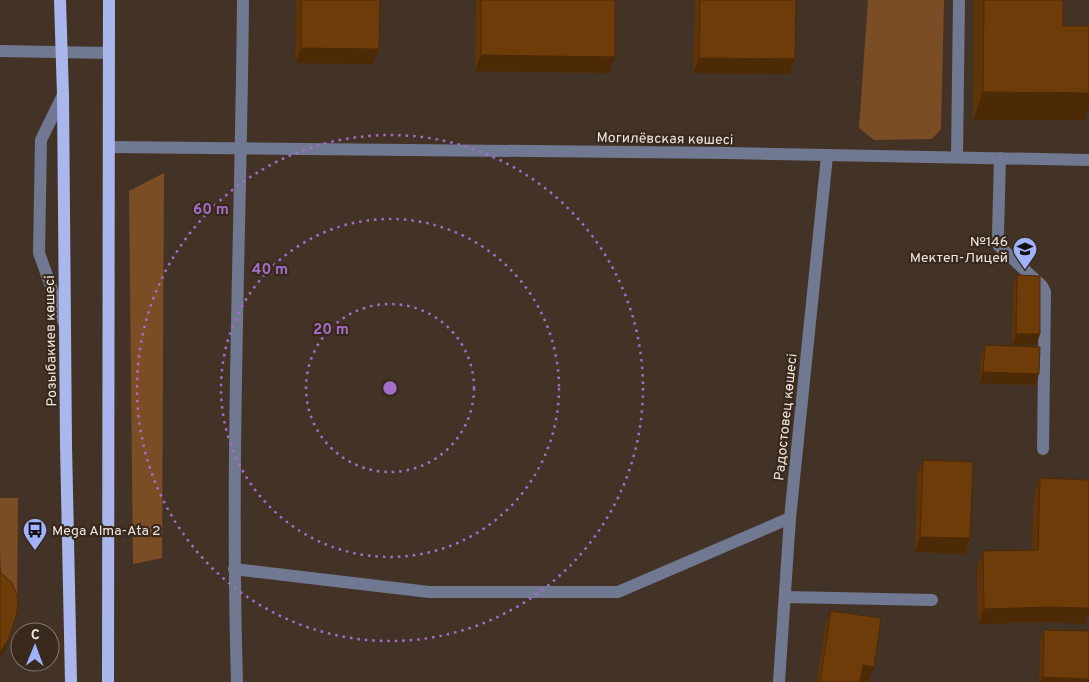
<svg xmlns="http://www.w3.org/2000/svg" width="1089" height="682" font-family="Overpass,sans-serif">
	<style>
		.green { fill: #7b4d25 }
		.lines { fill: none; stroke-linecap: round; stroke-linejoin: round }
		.minor { stroke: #717892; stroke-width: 12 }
		.major { stroke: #aab7ed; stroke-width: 12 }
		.wall { fill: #5f3408 }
		.shaded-wall { fill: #4d2a06 }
		.building { fill: #6e3c09; stroke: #4d2a06 }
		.ring { fill: none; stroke: #a56dca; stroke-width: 2.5; stroke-dasharray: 2.5 5 }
		.labels { text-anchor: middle; stroke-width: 4.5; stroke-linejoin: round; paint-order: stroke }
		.street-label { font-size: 14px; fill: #f2e7df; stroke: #38291c }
		.poi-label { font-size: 14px; fill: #f2e7df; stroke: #38291c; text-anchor: end }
		.centre { fill: #a56dca; stroke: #38291c; stroke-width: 2.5 }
		.ring-label { font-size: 15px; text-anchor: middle; font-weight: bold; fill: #a56dca; stroke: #38291c; stroke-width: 4.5; stroke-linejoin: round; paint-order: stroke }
	</style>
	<rect width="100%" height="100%" fill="#433326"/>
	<g class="green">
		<path d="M868,0H944L941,129L932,139L874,140L859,128Z"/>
		<path d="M164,173L162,558L133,564L129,191Z"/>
		<path d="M0,498H18L17,605L2,590L0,551Z"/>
	</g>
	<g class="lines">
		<g class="minor">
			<path d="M0,51L108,53"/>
			<path d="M63,95L41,140L39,253L64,323"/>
			<path d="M109,147L727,153L1089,160"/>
			<path d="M957,157L959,0"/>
			<path d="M1000,158L998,234L999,246L1042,286L1045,292L1043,449"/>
			<path d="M234,569L429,592H618L790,518"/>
			<path d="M785,597L932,600"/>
			<path d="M237,682C230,455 241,227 243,0"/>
			<path d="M779,682L790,518L827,156"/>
		</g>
		<g class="major">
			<path d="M60,0L63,95L66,445L71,682"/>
			<path d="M108,682L109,0"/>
		</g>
	</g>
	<g class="wall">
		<path d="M296,0H380L373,64L295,63Z"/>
		<path d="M476,0H615L609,73L475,71Z"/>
		<path d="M695,0H796L795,59L789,74L693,73Z"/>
		<path d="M974,0H1063V26L1084,120H973Z"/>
		<path d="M1017,275L1040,334L1036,345H1012L1013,286Z"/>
		<path d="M985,345L1035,385L979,383L981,356Z"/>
		<path d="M923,460L970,538L965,554L915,552L917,475Z"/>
		<path d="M1040,478L1089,480V613L1085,624L1043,622L978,624L977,567L983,551L1032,550L1034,494Z"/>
		<path d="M831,611L874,667L868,682L860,681V682H817L825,627Z"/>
		<path d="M1044,630L1089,682H1039L1040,641Z"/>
	</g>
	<g class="shaded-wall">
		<path d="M301,48L379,49L373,64L295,63Z"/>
		<path d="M481,55L615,57L609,73L475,71Z"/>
		<path d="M699,58L795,59L789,74L693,73Z"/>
		<path d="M983,92L1089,93V105L1084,120H973Z"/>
		<path d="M1016,334H1040L1036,345H1012Z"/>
		<path d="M983,372L1039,374L1035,385L979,383Z"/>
		<path d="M920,537L970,538L965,554L915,552Z"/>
		<path d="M1049,607L1089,608V613L1085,624L1043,622L978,624L984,609Z"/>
		<path d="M9,638L3,654L0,659V653Z"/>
		<path d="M863,665L874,667L868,682L857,681Z"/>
		<path d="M1043,677L1089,679V682H1041Z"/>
	</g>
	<g class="building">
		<path d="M301,0H380L379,49L301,48Z"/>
		<path d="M481,0H615V57L481,55Z"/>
		<path d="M700,0H796L795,59L699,58Z"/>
		<path d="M984,0H1063V26H1089V93L983,92Z"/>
		<path d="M1017,275L1040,276V334H1016Z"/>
		<path d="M985,345L1040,347L1039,374L983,372Z"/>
		<path d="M923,460L973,462L970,538L920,537Z"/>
		<path d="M1040,478L1089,480V608L1049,607L984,609L983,551L1038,550Z"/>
		<path d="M0,572L12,583L18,598L17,613L9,638L0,653Z"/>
		<path d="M831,611L881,618L874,667L863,665L860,682H820Z"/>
		<path d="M1044,630L1089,631V679L1043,677Z"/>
	</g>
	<g class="ring">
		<circle cx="390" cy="388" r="84"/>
		<circle cx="390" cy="388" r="169"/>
		<circle cx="390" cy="388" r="253"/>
	</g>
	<defs>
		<symbol id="school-pin" viewBox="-11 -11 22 30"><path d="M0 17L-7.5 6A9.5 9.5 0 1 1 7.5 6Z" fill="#a1b2fd" stroke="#38291c"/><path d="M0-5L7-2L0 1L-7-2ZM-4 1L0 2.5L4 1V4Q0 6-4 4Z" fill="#111"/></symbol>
		<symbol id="bus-pin" viewBox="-11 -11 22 30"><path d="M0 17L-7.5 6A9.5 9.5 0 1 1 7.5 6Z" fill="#a1b2fd" stroke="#38291c"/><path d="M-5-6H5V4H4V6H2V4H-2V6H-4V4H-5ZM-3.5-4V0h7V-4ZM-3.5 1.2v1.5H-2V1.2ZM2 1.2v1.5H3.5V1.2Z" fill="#111"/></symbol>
	</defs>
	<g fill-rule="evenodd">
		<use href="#school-pin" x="1011" y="235" width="28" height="38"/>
		<use href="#bus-pin" x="21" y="516" width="28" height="38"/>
	</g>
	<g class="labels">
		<g class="street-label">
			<text transform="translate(665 138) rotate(1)" y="5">Могилёвская көшесі</text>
			<text transform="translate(50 341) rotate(-91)" y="5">Розыбакиев көшесі</text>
			<text transform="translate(785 417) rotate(-84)" y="5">Радостовец көшесі</text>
		</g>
		<g class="poi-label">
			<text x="1008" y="246">№146<tspan x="1008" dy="16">Мектеп-Лицей</tspan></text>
			<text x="52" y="535" text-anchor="start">Mega Alma-Ata 2</text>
		</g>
	</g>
	<circle cx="390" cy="388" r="8" class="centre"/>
	<g class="ring-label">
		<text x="211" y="214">60 m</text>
		<text x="270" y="274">40 m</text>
		<text x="331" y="334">20 m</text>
	</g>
	<g transform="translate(35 647) rotate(1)"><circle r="24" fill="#38291c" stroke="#82756a"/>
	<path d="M0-4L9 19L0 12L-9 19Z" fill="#a1b2fd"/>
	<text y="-8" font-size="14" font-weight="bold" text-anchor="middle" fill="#f2e7df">С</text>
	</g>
</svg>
